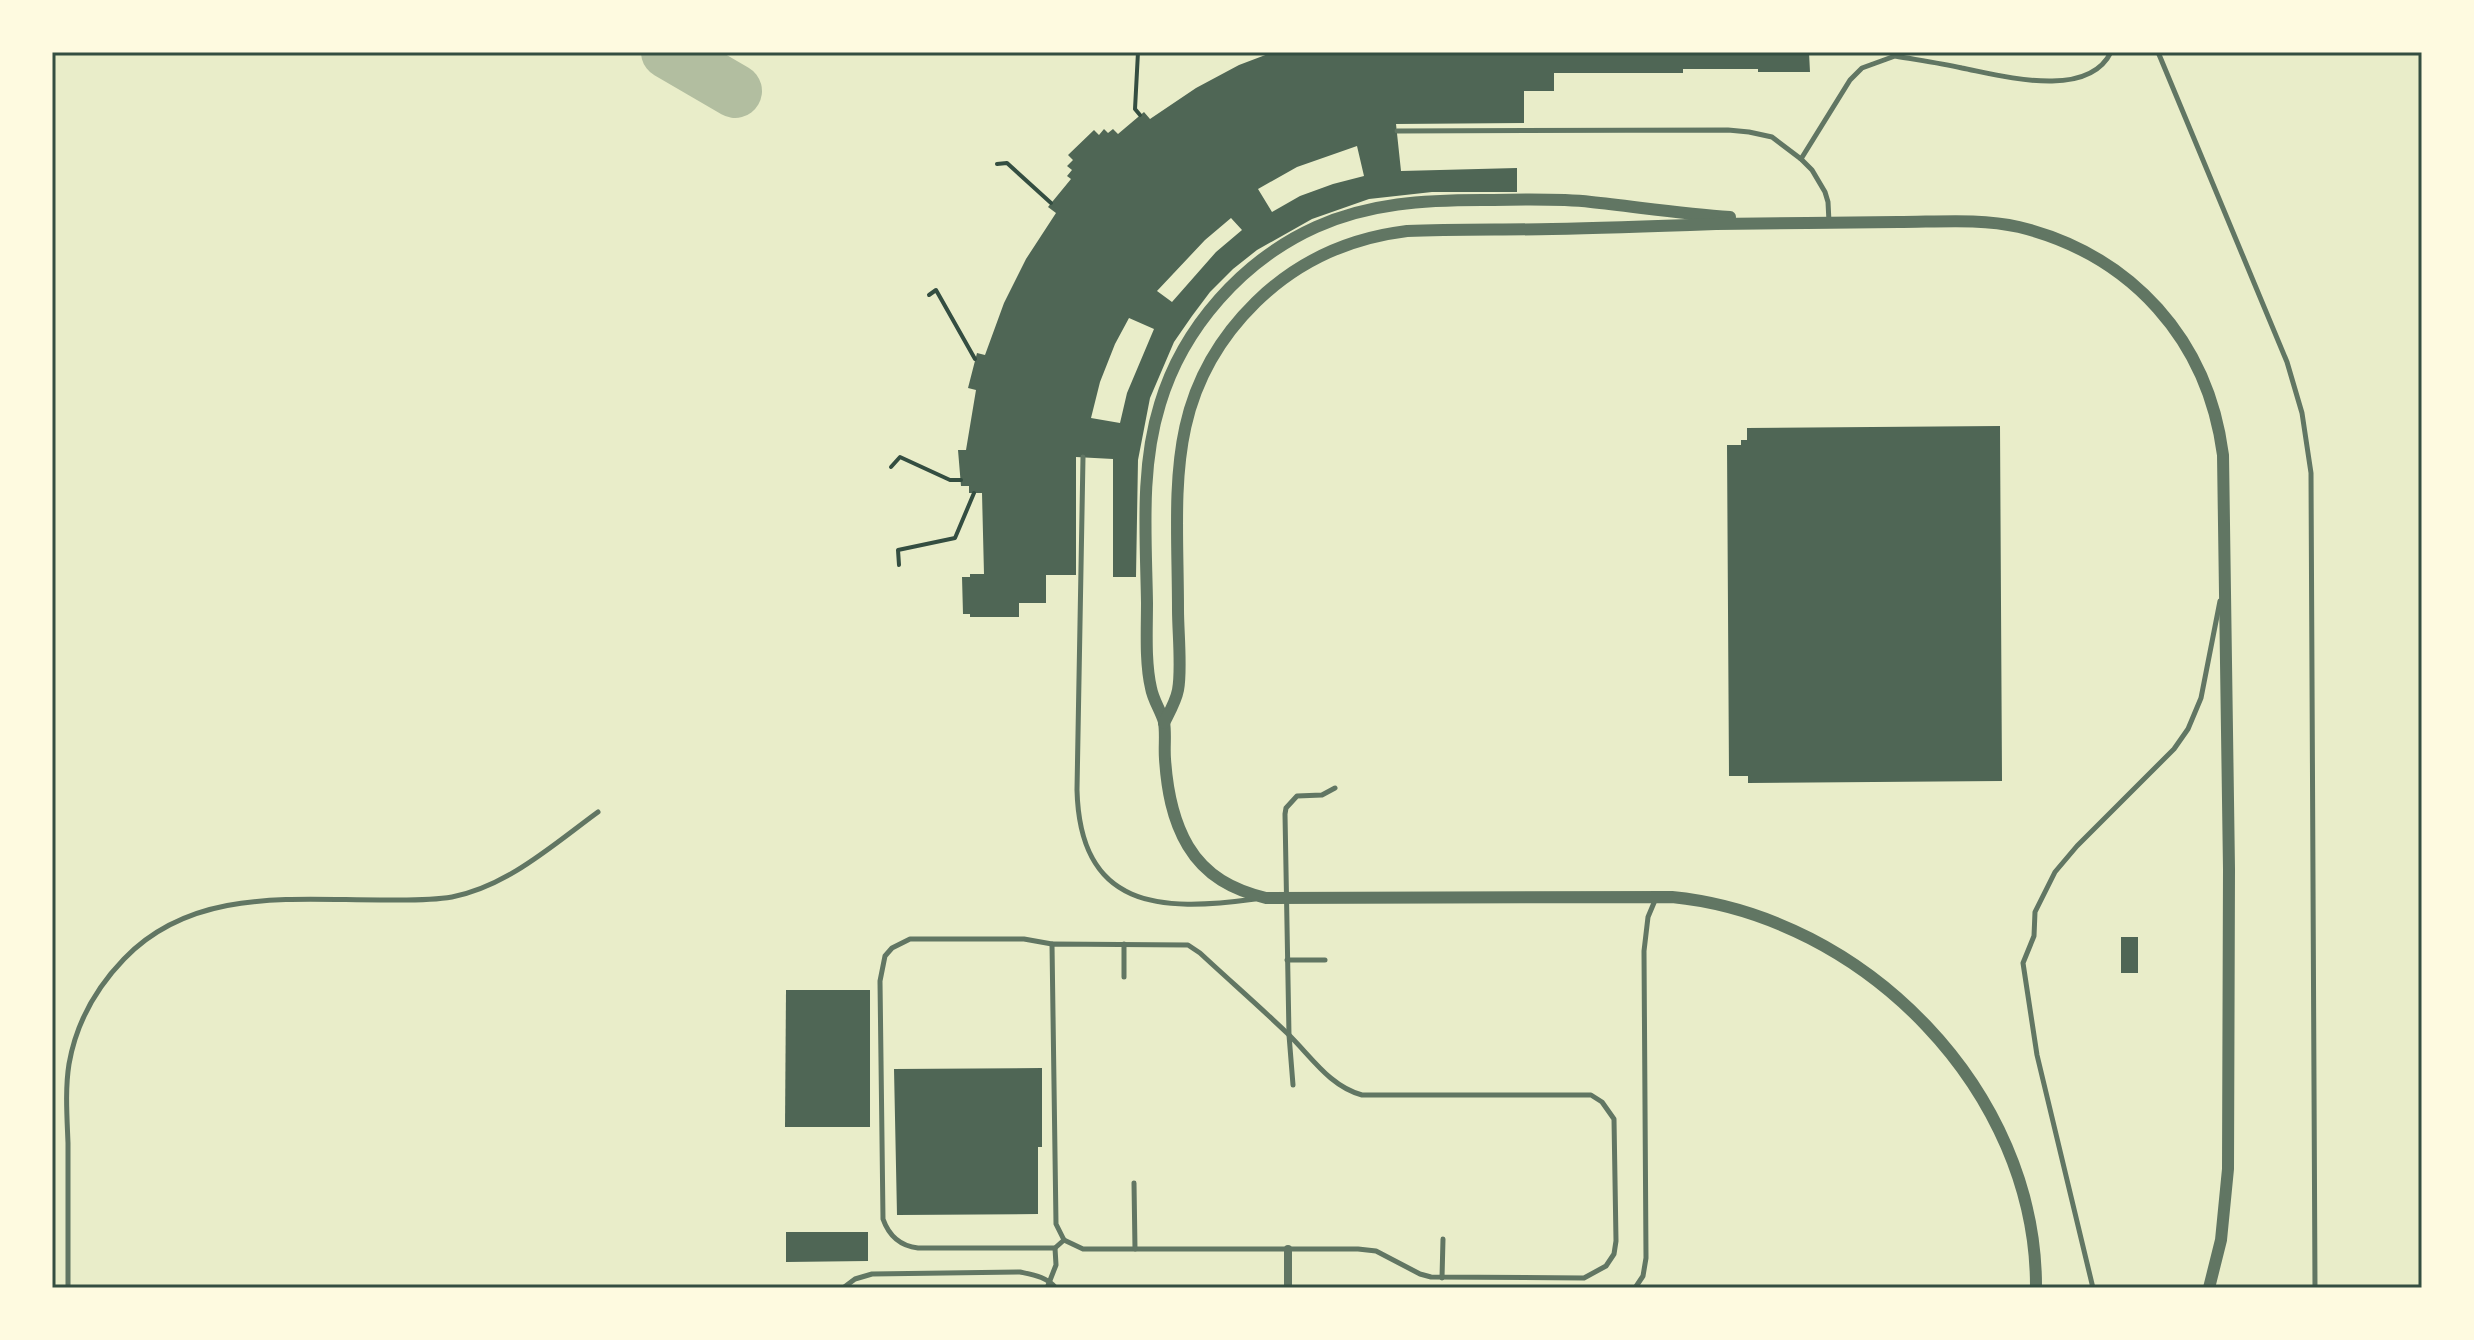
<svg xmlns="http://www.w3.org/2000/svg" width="2474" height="1340" font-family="'Roboto Serif',serif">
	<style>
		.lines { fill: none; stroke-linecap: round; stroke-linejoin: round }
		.taxiway { stroke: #b2bea0; stroke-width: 54 }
		.building { fill: #4f6655; fill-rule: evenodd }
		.path { stroke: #344e41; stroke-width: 4 }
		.service { stroke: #617663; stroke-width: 5 }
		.minor { stroke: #617663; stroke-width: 8 }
		.tertiary { stroke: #617663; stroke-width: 12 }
		.neatline { fill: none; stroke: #344e41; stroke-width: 3 }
	</style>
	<rect width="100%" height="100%" fill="#e9edc9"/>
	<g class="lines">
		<path class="taxiway" d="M668,52L735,91"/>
	</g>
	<g class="building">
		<path d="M1273,52H1809L1810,72H1758V69H1683V73H1554V91H1524V123L1396,124L1401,171L1517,168V192H1432L1369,199L1312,219L1257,250L1233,269L1210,292L1192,316L1174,342L1150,398L1138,460L1136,577H1113V459L1076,457V575H1046V603H1019V617H970V614H963L962,577H970V574H984L982,493H969V486H961L958,450H966L976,390L968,388L977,353L985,355L1004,303L1026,259L1056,213L1048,207L1071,179L1067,176L1072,170L1067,166L1073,160L1068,155L1094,130L1099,135L1104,129L1108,133L1113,129L1118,134L1144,112L1150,119L1196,88L1239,65ZM1357,146L1364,176L1333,184L1300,196L1272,212L1258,189L1297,167ZM1231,218L1242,230L1216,252L1172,302L1157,291L1205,240ZM1129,318L1154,329L1127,393L1120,423L1091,418L1100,382L1115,344Z"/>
		<path d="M2000,426L2002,781L1748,783V776H1729L1727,445H1741V440H1747V428Z"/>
		<rect x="2121" y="937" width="17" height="36"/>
		<path d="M786,990H870V1127H785Z"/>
		<path d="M1042,1068V1147H1038V1214L897,1215L894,1069Z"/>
		<path d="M786,1232H868V1261L786,1262Z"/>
	</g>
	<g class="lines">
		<g class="path">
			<path d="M1138,52L1135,109L1140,115"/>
			<path d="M997,164L1007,163L1051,203"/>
			<path d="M929,295L936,290L975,359"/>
			<path d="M891,467L900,457L950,480H961"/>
			<path d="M899,565L898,550L955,538L974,493"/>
		</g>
		<g class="service">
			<path d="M2158,52L2287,362L2302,413L2311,473L2315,1288"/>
			<path d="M1397,131L1728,130L1749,132L1772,137L1801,159L1812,170L1825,192L1828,202L1829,222"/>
			<path d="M1801,159L1850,80L1862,68L1895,56C1918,60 1940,63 1962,68C2003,76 2088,100 2111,52"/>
			<path d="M1083,457L1077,790C1080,909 1160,912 1255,899"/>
			<path d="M1052,944L1188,945L1200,953C1229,980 1259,1006 1287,1033C1311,1056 1329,1086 1362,1095H1591L1602,1102L1614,1119L1616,1241L1614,1254L1606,1266L1584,1278L1431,1277L1420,1274L1376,1251L1358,1249H1083L1064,1240L1056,1224Z"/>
			<path d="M1052,944L1024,939H910L892,948L885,956L880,981L883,1219C889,1236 900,1246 918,1248H1055L1064,1240"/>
			<path d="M1124,944V977"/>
			<path d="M1287,960H1325"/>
			<path d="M1293,1085L1289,1035L1285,814L1286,808L1297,796L1322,795L1335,788"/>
			<path d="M1134,1183L1135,1249"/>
			<path d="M1442,1278L1443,1239"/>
			<path d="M68,1288C68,1240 68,1191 68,1143C67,1117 65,1089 69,1064C76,1024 96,988 124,959C192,888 290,900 380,900C404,900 429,901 452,897C508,886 554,844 598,812"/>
			<path d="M843,1288L855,1279L872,1274L1020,1272C1034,1275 1047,1277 1056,1288"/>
			<path d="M1047,1288L1056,1265L1055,1248"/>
			<path d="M1635,1288L1643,1276L1646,1258L1644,951L1648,917L1656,898"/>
			<path d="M2093,1288L2037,1055L2023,963L2034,936L2035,912L2055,872L2077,846L2174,749L2188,729L2201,698L2220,601"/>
		</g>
		<path class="minor" d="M1288,1249V1288"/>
		<g class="tertiary">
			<path d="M1730,217C1684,214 1638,207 1591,202C1555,198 1518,200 1482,200C1425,200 1369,203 1316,227C1243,260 1183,327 1160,404C1140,468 1146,537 1147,603C1147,630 1145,662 1151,688C1153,700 1161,711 1164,722C1166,734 1164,747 1165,759C1167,789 1172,819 1188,846C1206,876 1233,890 1266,898L1672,897C1864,916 2037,1091 2036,1288"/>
			<path d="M1164,723C1169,713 1176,701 1178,690C1182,670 1178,632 1178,610C1178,492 1162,394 1256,302C1297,262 1349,238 1407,231C1456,229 1504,230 1552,229C1607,228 1662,226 1716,224C1777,223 1837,223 1898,222C1937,222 1980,218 2019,227C2132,255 2208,340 2223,455L2229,869L2228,1169L2221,1240L2209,1288"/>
		</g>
	</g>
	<rect width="2474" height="1340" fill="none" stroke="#fefae0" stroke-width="108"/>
	<rect x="54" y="54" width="2366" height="1232" class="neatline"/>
</svg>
